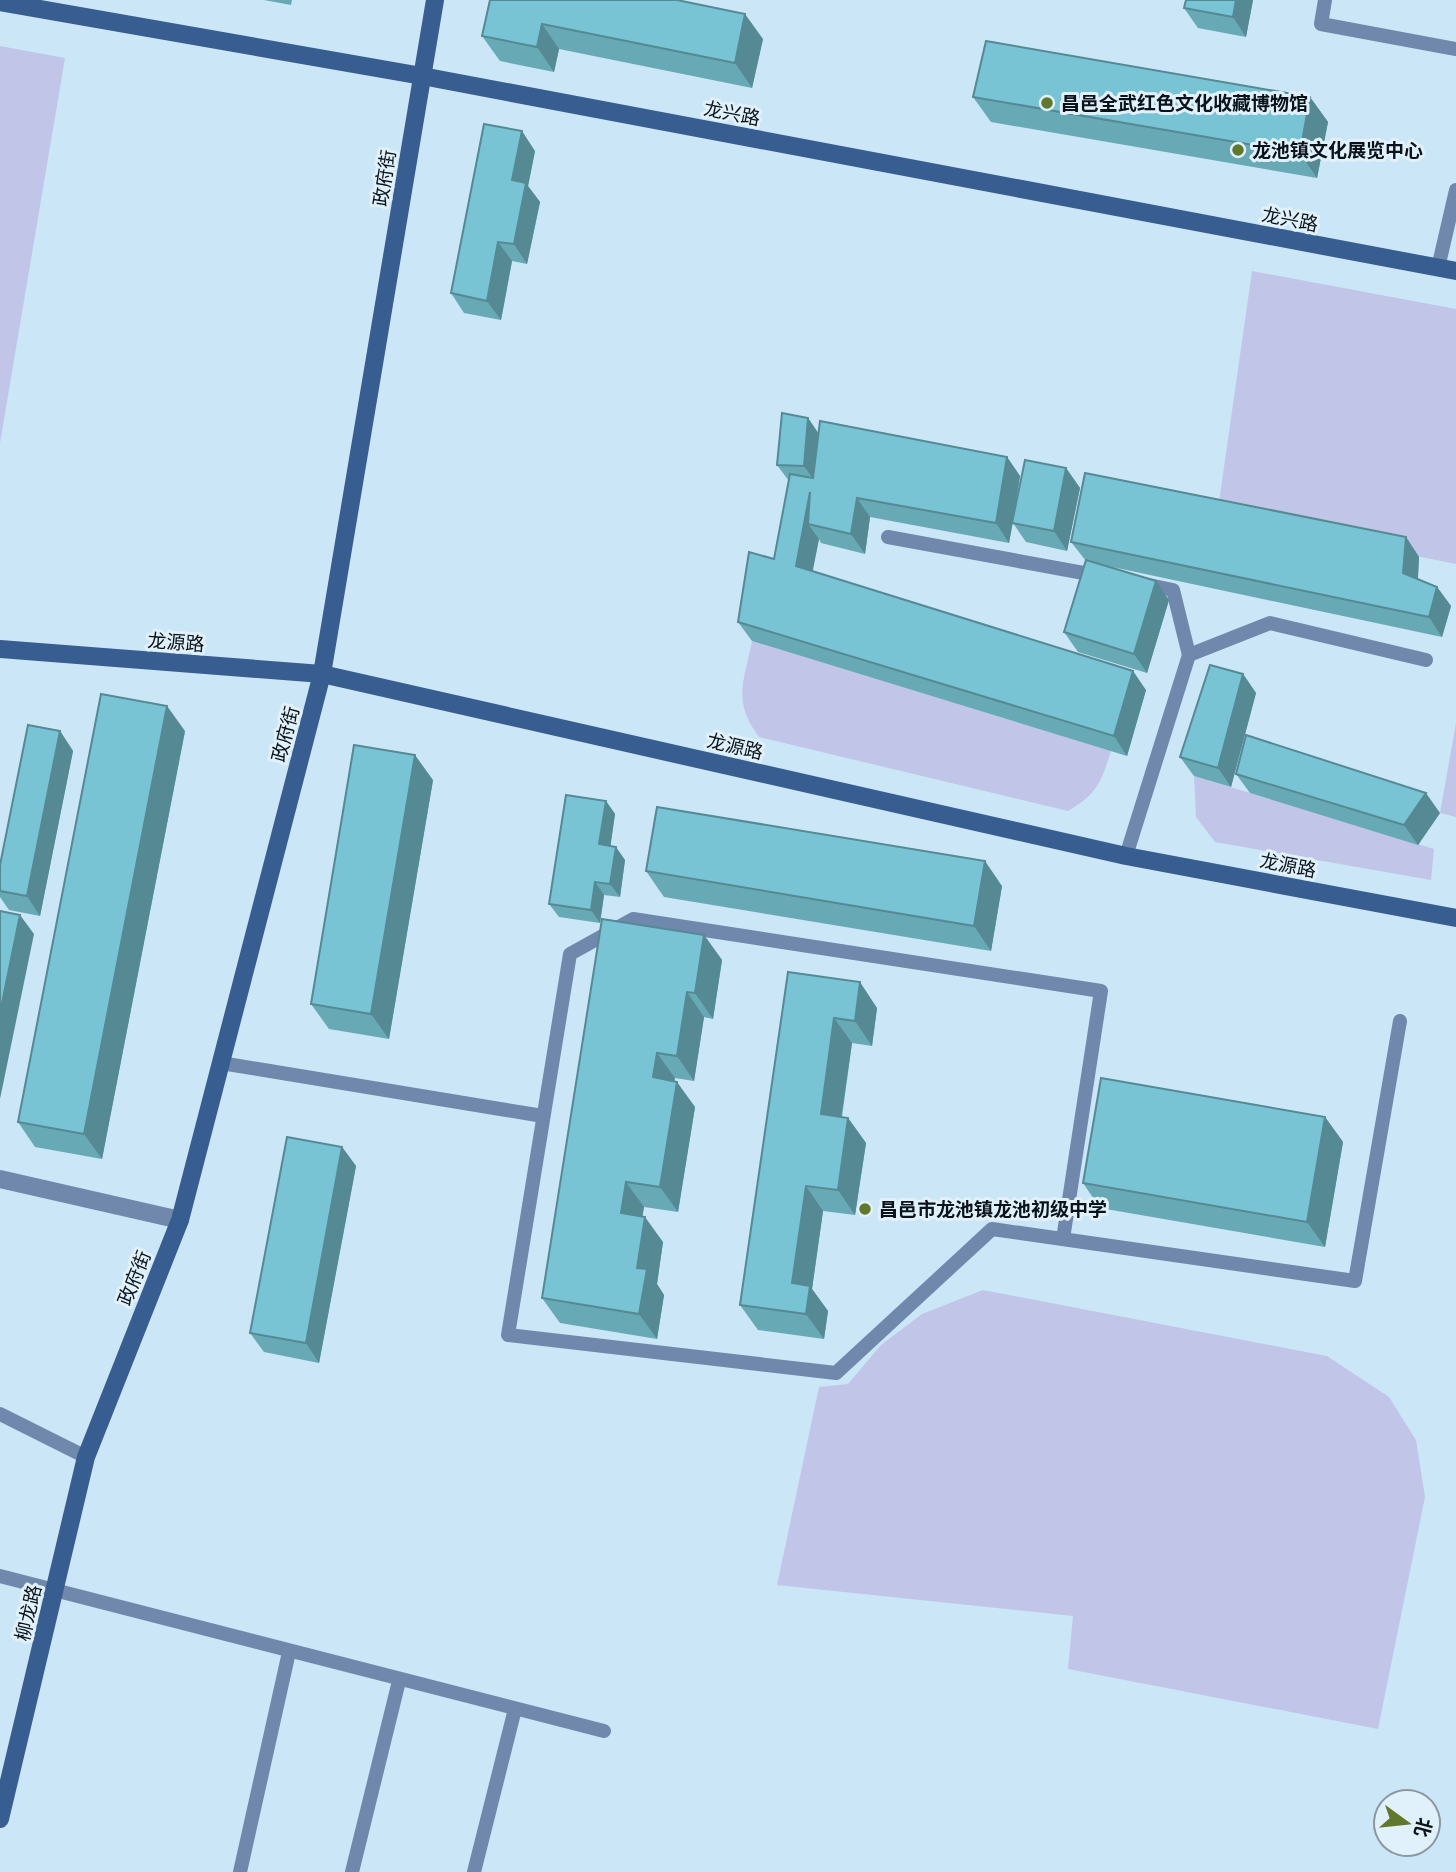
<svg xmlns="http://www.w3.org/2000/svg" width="1456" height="1872" font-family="'Open Sans','Noto Sans SC',sans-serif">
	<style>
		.green { fill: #c1c6e8 }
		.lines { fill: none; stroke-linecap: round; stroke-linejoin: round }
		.lane { stroke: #6f88ac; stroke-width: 14 }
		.street { stroke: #6f88ac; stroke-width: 18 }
		.secondary { stroke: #385d90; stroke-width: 18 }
		.wall { fill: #68a9b6 }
		.shaded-wall { fill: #558994 }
		.building { fill: #79c4d4; stroke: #558994; stroke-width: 2 }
		.poi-dot { fill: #5f782b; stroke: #e1f1fb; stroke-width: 2.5 }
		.labels { text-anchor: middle; stroke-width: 6; stroke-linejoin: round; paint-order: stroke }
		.poi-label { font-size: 19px; font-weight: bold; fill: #0a1319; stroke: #e1f1fb; text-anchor: start }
		.street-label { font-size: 19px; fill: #0a1319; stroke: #e1f1fb }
	</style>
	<rect width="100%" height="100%" fill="#cbe6f7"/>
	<g class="green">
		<path d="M0,46L65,58L0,443Z"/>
		<path d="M1252,271L1456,309V564L1217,516Z"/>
		<path d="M752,641L1111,751C1101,783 1097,794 1068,811L759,737C732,701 744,682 752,641Z"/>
		<path d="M1456,723V817L1440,813Z"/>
		<path d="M1194,776L1434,849L1431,880L1215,842L1196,817Z"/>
		<path d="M983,1290L1327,1356L1389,1397L1416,1440L1425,1497L1378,1729L1068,1669L1073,1616L777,1585L819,1387L848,1384L881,1345L922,1314Z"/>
	</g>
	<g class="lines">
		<g class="lane">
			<path d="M1325,0L1321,24L1456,49"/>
			<path d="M1438,268L1456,190"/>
			<path d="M888,537L1100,576"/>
			<path d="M1144,584L1173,590L1189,655"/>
			<path d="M1126,856L1189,655L1270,623L1426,660"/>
			<path d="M221,1063L543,1116"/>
			<path d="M1063,1239L1101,991L633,919L570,954L508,1335L836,1373L992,1229L1355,1281L1400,1021"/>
			<path d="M0,1414L86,1457"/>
			<path d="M0,1576L604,1731"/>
			<path d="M240,1872L289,1652"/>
			<path d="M352,1872L399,1681"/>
			<path d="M474,1872L515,1709"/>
		</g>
		<path class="street" d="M0,1179L180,1220"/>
		<g class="secondary">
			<path d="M0,2L422,76L1456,271"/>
			<path d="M0,649L322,674L1126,856L1456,918"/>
			<path d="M0,1819L86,1457L180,1220L322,674L435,0"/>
		</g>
	</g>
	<g class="wall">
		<path d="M264,0H292L291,5Z"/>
		<path d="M490,0L763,39L752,88L559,49L554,72L500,61L482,36Z"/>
		<path d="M1253,0L1246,37L1198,28L1184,8Z"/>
		<path d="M973,97H1310L1328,122L1317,178L991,122Z"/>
		<path d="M535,151L528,186L540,202L527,264L512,261L501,320L464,313L451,293Z"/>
		<path d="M808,418L818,433L1007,457L1020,476L1014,515L1066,468L1080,488L1067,551L1026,542L1013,523L1009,543L870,517L865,554L821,543L819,539L812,571L1146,690L1127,756L752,641L738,622L774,559L789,481L777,465Z"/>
		<path d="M1406,537L1419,557L1418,579L1437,587L1451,606L1442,637L1103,565L1169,600L1147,673L1078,652L1064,632L1086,561L1071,542Z"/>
		<path d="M1243,674L1256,693L1231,787L1194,776L1180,757Z"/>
		<path d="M60,731L73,751L40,916L9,910L0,897V865Z"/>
		<path d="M185,731L102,1159L35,1147L18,1122Z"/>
		<path d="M1236,774L1440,813L1418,845L1250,793Z"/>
		<path d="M433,780L389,1039L329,1029L311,1004Z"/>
		<path d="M606,801L615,814L610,846L625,860L620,897L604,895L600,923L559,917L549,904Z"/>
		<path d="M646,871L1002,886L991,951L664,897Z"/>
		<path d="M704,935L722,960L713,1019L704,1017L694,1081L675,1078L674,1081L695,1107L678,1212L644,1207L642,1217L663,1242L657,1284L664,1295L657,1339L560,1323L542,1298Z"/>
		<path d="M788,972L877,1008L872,1046L852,1043L842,1117L848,1118L866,1143L855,1215L823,1211L812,1289L828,1311L824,1339L758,1330L740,1305Z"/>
		<path d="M1325,1117L1343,1142L1325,1247L1100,1208L1083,1183Z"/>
		<path d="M342,1147L356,1166L319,1363L264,1352L250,1333Z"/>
	</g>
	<g class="shaded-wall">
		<path d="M1236,0H1253L1246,37L1233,17Z"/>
		<path d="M745,14L763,39L752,88L735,63Z"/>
		<path d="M542,24L559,49L554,72L537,47Z"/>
		<path d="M1310,97L1328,122L1317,178L1300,153Z"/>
		<path d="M522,131L535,151L528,186L540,202L527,264L514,244L512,180Z"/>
		<path d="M498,242L512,261L501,320L487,301Z"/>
		<path d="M808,418L821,437L818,486L804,466Z"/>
		<path d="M1007,457L1020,476L1009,543L996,523Z"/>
		<path d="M1066,468L1080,488L1067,551L1054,531Z"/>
		<path d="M810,492L808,524L819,539L810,585L796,566Z"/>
		<path d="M857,498L870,517L865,554L851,534Z"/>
		<path d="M1406,537L1419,557L1417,592L1403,573Z"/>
		<path d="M1156,581L1169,600L1147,673L1134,654Z"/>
		<path d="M1437,587L1451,606L1442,637L1429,617Z"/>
		<path d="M1133,671L1146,690L1127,756L1114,736Z"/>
		<path d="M1243,674L1256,693L1231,787L1218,768Z"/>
		<path d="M167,706L185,731L102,1159L84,1134Z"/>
		<path d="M60,731L73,751L40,916L27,896Z"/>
		<path d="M415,755L433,780L389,1039L371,1014Z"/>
		<path d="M1426,793L1440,813L1418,845L1404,825Z"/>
		<path d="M606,801L615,814L609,857L599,844Z"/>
		<path d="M616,847L625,860L620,897L610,884Z"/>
		<path d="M985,861L1002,886L991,951L974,926Z"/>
		<path d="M595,882L604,895L600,923L591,910Z"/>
		<path d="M20,915L34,934L0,1099V1013Z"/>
		<path d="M704,935L722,960L713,1019L695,993Z"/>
		<path d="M860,982L877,1008L872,1046L855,1021Z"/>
		<path d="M687,992L704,1017L694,1081L677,1056Z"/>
		<path d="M834,1018L852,1043L838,1139L821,1114Z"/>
		<path d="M657,1053L675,1078L670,1102L653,1077Z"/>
		<path d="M677,1082L695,1107L678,1212L660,1187Z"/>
		<path d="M1325,1117L1343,1142L1325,1247L1307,1222Z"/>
		<path d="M848,1118L866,1143L855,1215L838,1190Z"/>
		<path d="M342,1147L356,1166L319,1363L306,1343Z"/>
		<path d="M626,1182L644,1207L639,1239L621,1213Z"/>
		<path d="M806,1186L823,1211L812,1289L828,1311L824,1339L806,1314L792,1283Z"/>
		<path d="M645,1217L663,1242L657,1284L664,1295L657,1339L639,1314L637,1268Z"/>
	</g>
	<g class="building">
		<path d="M490,0H677L745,14L735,63L542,24L537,47L482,36Z"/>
		<path d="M1186,0H1236L1233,17L1184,8Z"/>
		<path d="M986,41L1310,97L1300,153L973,97Z"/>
		<path d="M484,124L522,131L512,180L526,183L514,244L498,242L487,301L451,293Z"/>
		<path d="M782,413L808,418L804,466L777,465Z"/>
		<path d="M820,421L1007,457L996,523L857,498L851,534L808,524L810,492L796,566L1133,671L1114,736L738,622L749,552L774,559L790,474L813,478Z"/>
		<path d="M1025,460L1066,468L1054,531L1012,523Z"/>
		<path d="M1085,473L1406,537L1403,573L1437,587L1429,617L1071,542Z"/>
		<path d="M1086,560L1156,581L1134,654L1064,632Z"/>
		<path d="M1210,665L1243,674L1218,768L1180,757Z"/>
		<path d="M101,694L167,706L84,1134L18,1122Z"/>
		<path d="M28,725L60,731L27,896L0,891V865Z"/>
		<path d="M1246,735L1426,793L1404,825L1236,774Z"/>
		<path d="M354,745L415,755L371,1014L311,1004Z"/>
		<path d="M566,795L606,801L599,844L616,847L610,884L595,882L591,910L549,904Z"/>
		<path d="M657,807L985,861L974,926L646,871Z"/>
		<path d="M0,911L20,915L0,1013Z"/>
		<path d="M602,919L704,935L695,993L687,992L677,1056L657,1053L653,1077L677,1082L660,1187L626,1182L621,1213L645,1217L637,1268L647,1269L639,1314L542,1298Z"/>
		<path d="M788,972L860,982L855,1021L834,1018L821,1114L848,1118L838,1190L806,1186L792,1283L810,1286L806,1314L740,1305Z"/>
		<path d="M1101,1078L1325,1117L1307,1222L1083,1183Z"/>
		<path d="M287,1137L342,1147L306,1343L250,1333Z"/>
	</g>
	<g class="poi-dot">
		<circle cx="1047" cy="103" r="7"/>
		<circle cx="1238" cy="150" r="7"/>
		<circle cx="865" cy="1209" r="7"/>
	</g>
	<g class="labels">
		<g class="poi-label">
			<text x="1061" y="110">昌邑全武红色文化收藏博物馆</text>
			<text x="1252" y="157">龙池镇文化展览中心</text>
			<text x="879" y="1216">昌邑市龙池镇龙池初级中学</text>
		</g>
		<g class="street-label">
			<text transform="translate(732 113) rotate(11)" y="7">龙兴路</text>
			<text transform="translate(384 178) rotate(-81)" y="7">政府街</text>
			<text transform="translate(1290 219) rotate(11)" y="7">龙兴路</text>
			<text transform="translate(176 642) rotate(4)" y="7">龙源路</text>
			<text transform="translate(285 734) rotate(-75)" y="7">政府街</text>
			<text transform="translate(735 746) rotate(13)" y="7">龙源路</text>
			<text transform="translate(1288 865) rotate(11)" y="7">龙源路</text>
			<text transform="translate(134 1278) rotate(-68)" y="7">政府街</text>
			<text transform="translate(28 1613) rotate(-77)" y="7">柳龙路</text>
		</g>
	</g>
	<g transform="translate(1407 1823) rotate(105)"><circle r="33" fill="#e1f1fb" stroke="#8b98a1" stroke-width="2"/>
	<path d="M0-5L12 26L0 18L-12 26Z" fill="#5f782b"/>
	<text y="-10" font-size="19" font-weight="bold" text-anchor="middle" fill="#0a1319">北</text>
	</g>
</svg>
